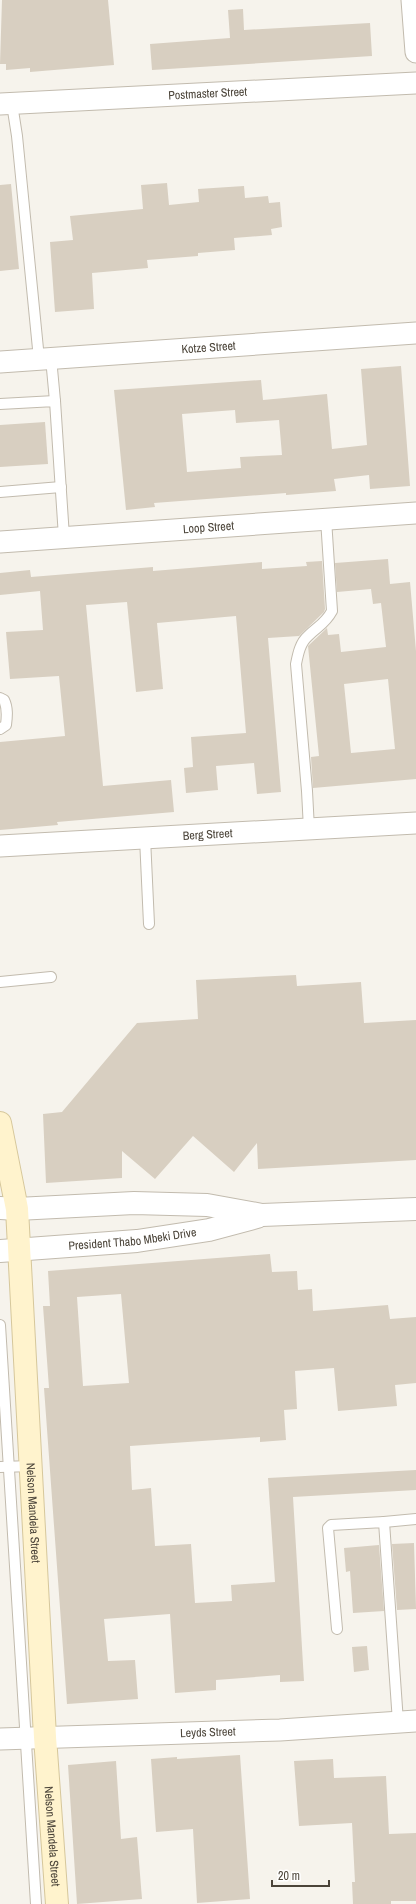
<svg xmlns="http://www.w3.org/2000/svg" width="416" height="1904" font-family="'Archivo Narrow',sans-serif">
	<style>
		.building { fill: #d8cfc1; fill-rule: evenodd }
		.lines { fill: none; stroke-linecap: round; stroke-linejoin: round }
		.service-casing { stroke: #c2bbae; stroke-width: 12 }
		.minor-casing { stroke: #c2bbae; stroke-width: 23 }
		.tertiary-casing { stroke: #c2bbae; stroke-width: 24 }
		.secondary-casing { stroke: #d6c79b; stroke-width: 24 }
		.service { stroke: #fff; stroke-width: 10 }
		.minor { stroke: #fff; stroke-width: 21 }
		.tertiary { stroke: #fff; stroke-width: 22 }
		.secondary { stroke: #fff3cd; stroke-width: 22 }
		.labels { text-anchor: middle; stroke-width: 3; stroke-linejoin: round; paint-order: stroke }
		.street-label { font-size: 12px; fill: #4b4439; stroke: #fff }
	</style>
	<rect width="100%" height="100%" fill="#f6f3ec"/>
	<g class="building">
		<path d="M2,0H108L114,65L30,72V68L6,70V64H0Z"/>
		<path d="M243,9L244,30L370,23L372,56L152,70L150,44L230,38L228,10Z"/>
		<path d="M167,183L169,205L199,202L198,189L244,186L245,198L268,196L269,203L280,202L282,227L271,229L272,235L234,238L235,250L198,253V256L147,260L148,268L92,273L94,309L55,312L50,242L73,240L70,216L143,209L141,185Z"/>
		<path d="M11,184L19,269L0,271V185Z"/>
		<path d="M401,366L410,486L370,489L369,475L334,479L336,491L286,495V493L154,503L155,507L126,510L114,390L261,380L263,400L327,394L332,449L367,445L361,369ZM235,410L236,423L279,420L282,455L240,457L241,468L187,472L182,414Z"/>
		<path d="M45,422L48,464L0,467V425Z"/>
		<path d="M388,559L390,584L410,582L416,651V779L313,788L311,757L319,756L308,646L327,628L328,635L339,634L341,652L386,647L381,603L373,604L371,589L337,592L335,563ZM388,679L395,749L351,753L344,684Z"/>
		<path d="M322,561L325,609L324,612L299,636L268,638L281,792L257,794L254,763L216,766L218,790L186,793L184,768L193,767L191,737L246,733L236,616L157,623L163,689L136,692L127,602L86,605L103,786L171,780L174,812L57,822L58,825L0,830V742L65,736L59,676L10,679L6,632L43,630L40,591L0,595V573L30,570L31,577L153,567V571L262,562V569L307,566L306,562Z"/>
		<path d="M296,975L297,986L361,982L364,1023L416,1020V1160L258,1169L257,1143L234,1172L193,1136L155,1179L122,1151V1178L46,1183L43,1114L62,1112L137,1023L198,1019L196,980Z"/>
		<path d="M270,1254L272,1272L297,1271L298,1290L312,1289L313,1311L388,1305L390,1319L416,1317V1383L395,1385L397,1406L338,1411L334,1368L295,1371L297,1409L284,1410L286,1440L260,1442V1437L130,1446L132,1490L151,1488L155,1546L191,1544L195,1603L232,1601L231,1585L275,1582L268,1478L416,1470V1490L293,1497L304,1681L280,1682V1675L216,1680V1690L175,1693L170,1614L104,1619L108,1661L135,1660L138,1699L67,1704L44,1388H49L43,1306H50L48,1271ZM121,1294L129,1383L83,1386L77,1297Z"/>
		<path d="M414,1543L416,1609L397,1610L392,1544Z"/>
		<path d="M379,1545L384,1611L353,1613L350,1571L346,1572L344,1548Z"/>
		<path d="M367,1646L369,1670L354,1672L352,1647Z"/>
		<path d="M240,1755L250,1899L197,1903L193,1829L156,1832L151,1759L177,1757V1759Z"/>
		<path d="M333,1759L334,1778L386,1776L389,1834L416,1833V1901H391V1904H353L352,1882H355L352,1823L299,1826L294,1761Z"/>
		<path d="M116,1761L121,1839L137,1837L142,1899L77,1904L68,1765Z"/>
	</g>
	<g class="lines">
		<defs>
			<g id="service">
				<path d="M12,104L17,136L39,359"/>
				<path d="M51,358L55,401"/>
				<path d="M0,404L55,401L64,537"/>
				<path d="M0,492L61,487"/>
				<path d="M0,698L4,700C8,708 7,717 6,725L0,729"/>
				<path d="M309,829L307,791L296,664C298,654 300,643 308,636C318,626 325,624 332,611L326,519"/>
				<path d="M145,838L149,924"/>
				<path d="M0,982L51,977"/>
				<path d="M0,1325L36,1904"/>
				<path d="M0,1467L32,1466"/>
				<path d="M384,1522L416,1519"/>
				<path d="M337,1629L328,1528L331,1525L384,1522L398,1722"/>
			</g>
			<g id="minor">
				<path d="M412,0L416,52"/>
				<path id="s1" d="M0,104L416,83"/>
				<path id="s2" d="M0,362L416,333"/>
				<path id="s3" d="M0,542L416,513"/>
				<path id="s4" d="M0,846L416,823"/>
				<path id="s5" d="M0,1739L280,1730L416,1721"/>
			</g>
			<g id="tertiary">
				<path d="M0,1208L17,1209L134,1203L207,1205L262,1215L416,1209"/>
				<path id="s6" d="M0,1251L137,1241L209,1230L257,1217"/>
			</g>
			<g id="secondary">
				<path id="s7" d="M0,1123L17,1209L45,1737L57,1904"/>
			</g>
		</defs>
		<use href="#service" class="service-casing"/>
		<use href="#minor" class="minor-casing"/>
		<use href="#tertiary" class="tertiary-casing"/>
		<use href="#secondary" class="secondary-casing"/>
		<use href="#service" class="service"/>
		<use href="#minor" class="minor"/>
		<use href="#tertiary" class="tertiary"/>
		<use href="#secondary" class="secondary"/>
	</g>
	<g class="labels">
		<g class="street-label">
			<text dy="4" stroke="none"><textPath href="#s1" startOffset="208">Postmaster Street</textPath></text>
			<text dy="4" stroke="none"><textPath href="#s2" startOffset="209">Kotze Street</textPath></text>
			<text dy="4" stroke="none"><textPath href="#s3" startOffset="209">Loop Street</textPath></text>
			<text dy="4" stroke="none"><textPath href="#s4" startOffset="208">Berg Street</textPath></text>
			<text dy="4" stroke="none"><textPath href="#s6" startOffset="133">President Thabo Mbeki Drive</textPath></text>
			<text dy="4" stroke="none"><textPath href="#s7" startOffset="392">Nelson Mandela Street</textPath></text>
			<text dy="4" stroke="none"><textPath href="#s5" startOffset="208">Leyds Street</textPath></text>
			<text dy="4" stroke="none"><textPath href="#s7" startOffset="716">Nelson Mandela Street</textPath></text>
		</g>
	</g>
	<path d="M272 1880v6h57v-6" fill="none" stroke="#4b4439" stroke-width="2"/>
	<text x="278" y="1880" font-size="12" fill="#4b4439" stroke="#ffffff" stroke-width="3" paint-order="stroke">20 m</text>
</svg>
